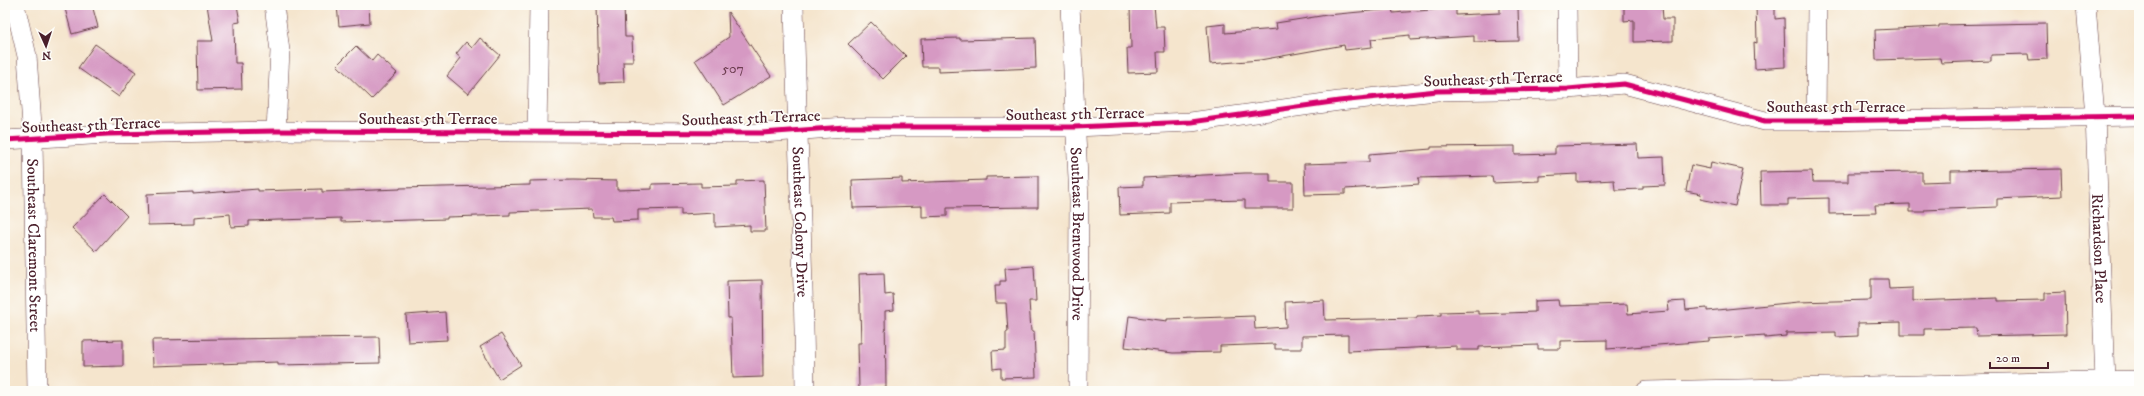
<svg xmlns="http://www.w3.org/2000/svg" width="2144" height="396" font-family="'IM FELL DW Pica',serif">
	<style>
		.building { fill: #d699c3 }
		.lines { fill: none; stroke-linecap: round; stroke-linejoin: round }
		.street-casing { stroke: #643d43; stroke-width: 20 }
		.street { stroke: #fff; stroke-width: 19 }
		.cycleway-casing { stroke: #fdfcf7; stroke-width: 8 }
		.cycleway { stroke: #d6006c; stroke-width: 5 }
		.labels { text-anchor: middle; stroke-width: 3.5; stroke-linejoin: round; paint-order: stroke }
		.number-label { font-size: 14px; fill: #6d3e51 }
		.street-label { font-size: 16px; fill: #4a1f2b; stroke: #fdfcf7 }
	</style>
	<rect width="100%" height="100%" fill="#fdfcf7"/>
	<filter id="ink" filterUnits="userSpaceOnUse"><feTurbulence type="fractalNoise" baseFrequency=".025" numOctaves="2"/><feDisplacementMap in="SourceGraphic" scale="8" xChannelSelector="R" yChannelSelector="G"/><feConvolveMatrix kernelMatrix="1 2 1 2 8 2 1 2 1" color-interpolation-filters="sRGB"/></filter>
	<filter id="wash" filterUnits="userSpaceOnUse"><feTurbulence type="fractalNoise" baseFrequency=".012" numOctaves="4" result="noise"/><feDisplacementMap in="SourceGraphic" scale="16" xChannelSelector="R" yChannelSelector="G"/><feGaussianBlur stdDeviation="0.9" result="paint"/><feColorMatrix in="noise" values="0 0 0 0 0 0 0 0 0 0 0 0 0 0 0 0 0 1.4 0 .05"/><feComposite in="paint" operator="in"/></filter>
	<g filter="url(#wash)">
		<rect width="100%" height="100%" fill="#f5e5cd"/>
		<g id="blocks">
			<g class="building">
				<path d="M64,5H92L98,27L72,34Z"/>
				<path d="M207,5H237L240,22L234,23L235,63H241L242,89L198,90L197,41H213Z"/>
				<path d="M337,5H369L370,23L339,26Z"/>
				<path d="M597,5H624L625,37H632L633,62H623L624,82L599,83Z"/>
				<path d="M1130,5H1154L1156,27H1164L1165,52H1157L1158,72L1128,73L1127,48H1131Z"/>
				<path d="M1624,5H1662L1663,19H1673V41L1634,42V20L1624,21Z"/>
				<path d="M1756,5H1775V19L1784,18L1785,67L1755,69L1754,42L1757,43Z"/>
				<path d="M1500,7H1518L1519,41L1474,42V36L1410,40V35L1371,39L1372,47L1345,50L1344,45L1260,60L1210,64L1207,26L1225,24V33L1277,29L1276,23L1327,15L1392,9L1393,13L1456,8V15L1500,13Z"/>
				<path d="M728,12L771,76L724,105L695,60L729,37Z"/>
				<path d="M871,22L906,56L883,79L848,44Z"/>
				<path d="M2046,23L2047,59L2029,60L2028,54L1991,55V61L1941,63L1940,58L1876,60L1875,30L1939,27V25Z"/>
				<path d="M480,38L500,55L468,94L447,76L461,58L456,54L466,42L472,48Z"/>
				<path d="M960,38V40L1035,38L1036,68L939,72V67H922L921,39Z"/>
				<path d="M95,44L136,72L119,97L78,68Z"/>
				<path d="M356,46L372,61L377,55L397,73L372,99L337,65Z"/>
				<path d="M1637,144L1638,158L1664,157L1665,185L1643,186V189L1615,190L1614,180L1577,182V174L1539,176V181L1493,183L1492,176L1418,178L1419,184L1345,189V194L1305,195L1304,164L1369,162V154L1431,149V147L1515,146V155L1555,154V146Z"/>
				<path d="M1711,162L1743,169L1735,206L1700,199L1701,194L1686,191L1691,165L1710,169Z"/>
				<path d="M2061,169L2062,196L1997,199V207L1924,210V212H1910V204L1875,205L1876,213L1829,214V198L1788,199V205H1761L1760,172L1812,171L1813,182H1848V173L1922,172V182L1951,181V171Z"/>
				<path d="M1245,173H1270V182H1293V208H1245V200L1170,202V213L1120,215L1119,187L1143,186V178Z"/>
				<path d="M1038,176V207L947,208V216L922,217V206L853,208L852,180L902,178V183L986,180V177Z"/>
				<path d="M573,180L617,181V190L652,189V184L701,183V187L737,186V181L764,180L766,231H750V225L715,227V213L681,215V209L638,210V220L612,221L611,217H593L592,209L510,212V215L447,217V219L341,222V218L249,221V226L231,227L230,214L194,217V224L148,225L147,194L193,192V194L258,189V191L322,189V192L400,189V188L530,185V181Z"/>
				<path d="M105,194L127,216L96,251L72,228Z"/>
				<path d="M1034,266L1036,301H1029L1031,331H1034L1036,377L1001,378V368L993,369L992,351L1006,350V332H1008L1006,303H996L995,285H1000V281H1006L1005,268Z"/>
				<path d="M884,273L885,295L893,294L894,310L885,311L886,388L859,389L858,343H861L859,274Z"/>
				<path d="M1871,279H1888L1889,289L1913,288V301L1998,298V301L2045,300V293L2065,292L2066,334L1977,336L1976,328L1924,329V335H1901V322L1858,323V336L1836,337V332L1786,333V336L1765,338V335L1709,339V341L1607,349V340L1560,341V349H1538V345L1479,347V350H1457V346L1348,351V335L1302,336V349H1275V344L1220,346V352L1173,353L1125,347L1129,316L1167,321V319L1254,316L1255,329L1286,327L1285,302L1324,300L1325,320L1417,318V316L1441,315V312L1478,311V314L1535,312V301L1558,300L1559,306L1627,304L1628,314L1669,311L1668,302L1685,301L1686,310L1707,308V311L1798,302L1871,300Z"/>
				<path d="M762,280L763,377L733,378L731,318H728L727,281Z"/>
				<path d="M445,312L447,340L408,342L406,315Z"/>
				<path d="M501,334L521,365L499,379L480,347Z"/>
				<path d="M379,337L380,363L278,365V362L153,366L152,340Z"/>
				<path d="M123,340V366L83,367V341Z"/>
			</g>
		</g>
	</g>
	<g filter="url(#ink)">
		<use href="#blocks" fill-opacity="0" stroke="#643d43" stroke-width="1"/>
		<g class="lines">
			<defs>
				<g id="street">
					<path id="s1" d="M15,5L27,56L33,139L37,391"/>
					<path d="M274,5L280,51L276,131"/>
					<path id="s2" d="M794,5C797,134 804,262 805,391"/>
					<path id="s3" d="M1070,5L1079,201L1078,391"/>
					<path d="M1567,5L1568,89"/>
					<path id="s4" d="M2086,5L2095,116L2105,381"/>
					<path d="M1816,121L1817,5"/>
					<path d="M537,131L539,5"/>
					<path d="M5,140L108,134L276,131L762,133L845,127H1075L1191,122L1339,101L1437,91L1568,89L1624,84L1765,121H1816L2139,116"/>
					<path d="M1646,391L2139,380"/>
				</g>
			</defs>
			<use href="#street" class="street-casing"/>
			<use href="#street" class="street"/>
			<defs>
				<path id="cycleway" d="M5,140L108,134L276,131L762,133L845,127H1075L1191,122L1339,101L1437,91L1568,89L1624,84L1765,121H1816L2139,116"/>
			</defs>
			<use href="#cycleway" class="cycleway-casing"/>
			<use href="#cycleway" class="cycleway"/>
		</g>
	</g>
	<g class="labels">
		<g class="number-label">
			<text x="733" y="73">507</text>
		</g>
		<g class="street-label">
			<text transform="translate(1493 78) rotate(-2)" y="6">Southeast 5th Terrace</text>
			<text x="1836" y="112">Southeast 5th Terrace</text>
			<text transform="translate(1075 113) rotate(-1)" y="6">Southeast 5th Terrace</text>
			<text transform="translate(751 117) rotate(-2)" y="6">Southeast 5th Terrace</text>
			<text x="428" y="124">Southeast 5th Terrace</text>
			<text transform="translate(91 124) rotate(-2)" y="6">Southeast 5th Terrace</text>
			<text dy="6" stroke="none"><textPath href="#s2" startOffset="217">Southeast Colony Drive</textPath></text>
			<text dy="6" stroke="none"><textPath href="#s3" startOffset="229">Southeast Brentwood Drive</textPath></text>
			<text dy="6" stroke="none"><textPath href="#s1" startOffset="242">Southeast Claremont Street</textPath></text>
			<text dy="6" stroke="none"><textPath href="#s4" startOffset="244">Richardson Place</textPath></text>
		</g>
	</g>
	<rect width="2144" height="396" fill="none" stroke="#fdfcf7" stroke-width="20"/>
	<g transform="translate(46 46) rotate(177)" stroke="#fdfcf7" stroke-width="3" paint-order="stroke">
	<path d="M0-3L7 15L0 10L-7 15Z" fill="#4a1f2b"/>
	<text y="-6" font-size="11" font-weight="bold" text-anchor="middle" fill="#4a1f2b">N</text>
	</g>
	<path d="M1990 362v6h58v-6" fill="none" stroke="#4a1f2b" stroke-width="2"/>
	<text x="1996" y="362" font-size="12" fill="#4a1f2b" stroke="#fdfcf7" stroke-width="3" paint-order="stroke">20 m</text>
</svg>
